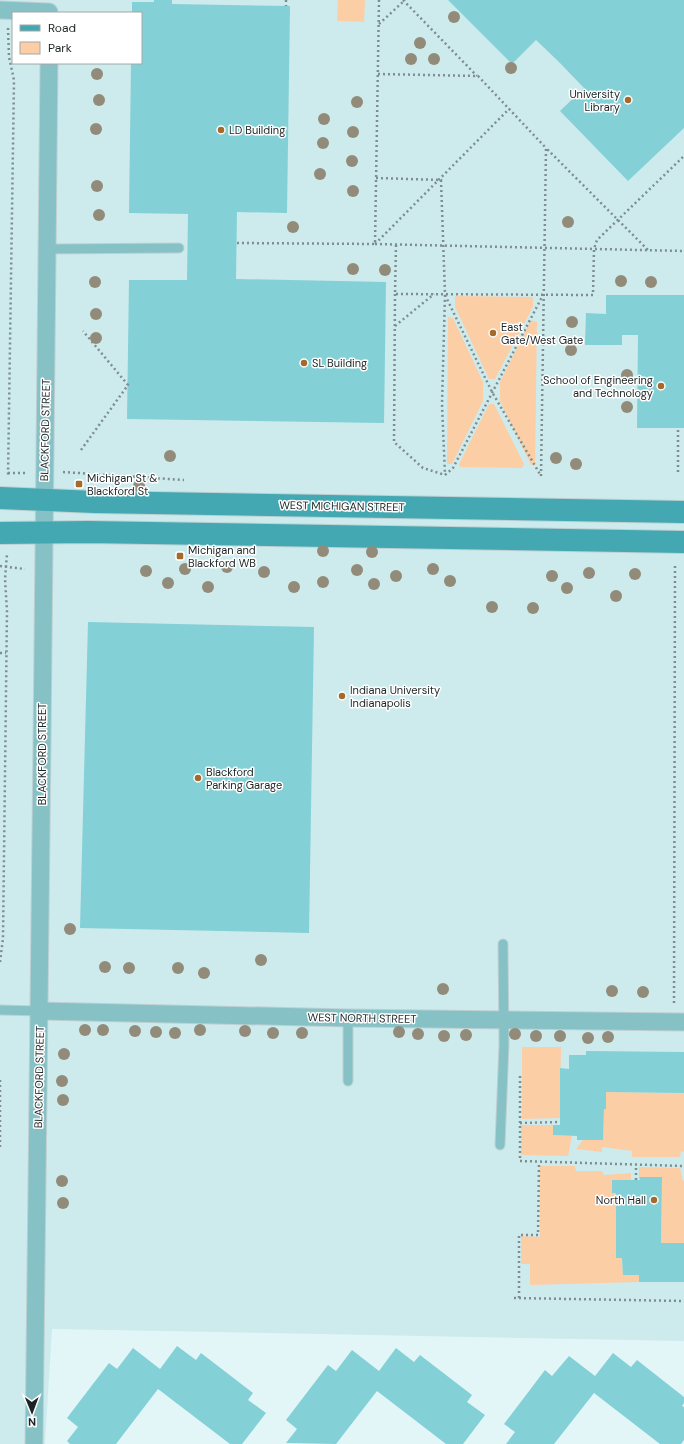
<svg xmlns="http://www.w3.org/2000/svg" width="684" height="1444" font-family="'DM Sans',sans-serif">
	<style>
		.built { fill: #cdebed; fill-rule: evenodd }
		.green { fill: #fccea6 }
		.building { fill: #83d0d7 }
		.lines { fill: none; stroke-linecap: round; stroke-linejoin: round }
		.service-casing { stroke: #bed0d2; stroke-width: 11 }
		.minor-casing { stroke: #bed0d2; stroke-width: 19 }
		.secondary-casing { stroke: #bed0d2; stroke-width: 24 }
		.path { stroke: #7f8d8f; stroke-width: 2.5; stroke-dasharray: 2 3; stroke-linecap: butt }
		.service { stroke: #86c1c6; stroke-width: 9 }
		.minor { stroke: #86c1c6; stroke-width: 17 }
		.secondary { stroke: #43a8b1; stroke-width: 22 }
		.tree { fill: #938b7a }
		.poi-dot { fill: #a5692b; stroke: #fff; stroke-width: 1.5 }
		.labels { text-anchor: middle; stroke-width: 3; stroke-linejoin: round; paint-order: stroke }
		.poi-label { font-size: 11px; fill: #1c2324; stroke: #fff; text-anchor: start }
		.street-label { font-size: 11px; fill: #1c2324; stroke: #fff }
	</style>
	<rect width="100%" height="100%" fill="#e2f6f8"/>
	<path class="built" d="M0,0H684V1341L52,1329L45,1444H0ZM13,13H141V63H13Z"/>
	<g class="green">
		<path d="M338,0H365L364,22L337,21Z"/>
		<path d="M455,296L533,297V307L495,379H489L455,307Z"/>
		<path d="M448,317L453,318L483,382V401L452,464H447Z"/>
		<path d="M531,320L537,322L535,465H531L500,401V382Z"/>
		<path d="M489,404H494L524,464L522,468L460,467L459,464Z"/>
		<path d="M522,1047H561L560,1118L522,1119Z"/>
		<path d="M606,1092L684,1093V1152L681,1151L680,1157H632V1151L602,1147V1152L576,1149L583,1140H603L604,1109H606Z"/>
		<path d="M521,1125H553V1135L572,1136L568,1156L521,1155Z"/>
		<path d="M540,1166H575L576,1171H602L604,1175L631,1173V1180H612V1192L616,1193L617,1258H622L623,1275H639V1282L530,1285V1264H521V1236L540,1237Z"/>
		<path d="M639,1167L680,1168L683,1181H684V1243H661L662,1177H639Z"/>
	</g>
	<g class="building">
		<path d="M154,0H172V4L290,6L287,213L237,212L236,279L386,282L384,423L127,419L129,280H187L188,214L129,213L131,63H141V13H132V2H154Z"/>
		<path d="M448,0H684V128L628,181L560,111L584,88L559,62L536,40L512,64Z"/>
		<path d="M606,295H684V428H637L638,335H622V345H585L586,313L606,314Z"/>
		<path d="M88,622L314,627L309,933L80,928Z"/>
		<path d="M586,1051L684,1052V1093L606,1092V1109H604L603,1140H577V1136L553,1135V1125H560V1068L569,1069V1055H586Z"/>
		<path d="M639,1177H662L661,1243H684V1282H639V1275H623L622,1258H616V1193H612V1180H640Z"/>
		<path d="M177,1346L196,1360L201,1353L253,1393L248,1400L266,1413L242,1444H230L158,1389L116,1444H70L67,1441L78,1427L67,1418L109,1363L117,1369L133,1348L160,1369Z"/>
		<path d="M396,1348L414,1362L420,1355L472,1395L467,1402L485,1415L463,1444H446L377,1391L336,1444L286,1443L297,1429L286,1420L328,1365L336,1371L352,1350L379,1371Z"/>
		<path d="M613,1353L631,1367L637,1360L684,1397V1403L682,1406L684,1407V1440L681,1444H660L594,1393L554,1444H506L515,1432L504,1424L545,1370L552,1376L569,1356L595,1376Z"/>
	</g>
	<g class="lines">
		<defs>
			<g id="service">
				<path d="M47,249L179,248"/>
				<path d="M0,1010L40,1011"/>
				<path d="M348,1018V1081"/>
				<path d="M500,1145L504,1044L503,944"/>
			</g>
			<g id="minor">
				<path d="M0,10L49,12"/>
				<path d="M40,1011L348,1018L684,1022"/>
				<path d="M34,1444C40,984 44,523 49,63"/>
			</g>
			<g id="secondary">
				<path d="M0,498L95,502L684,512"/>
				<path d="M0,533L88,532L684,542"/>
			</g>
		</defs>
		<use href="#service" class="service-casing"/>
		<use href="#minor" class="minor-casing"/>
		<use href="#secondary" class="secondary-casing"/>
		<g class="path">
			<path d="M286,0V6"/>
			<path d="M403,0L477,76"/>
			<path d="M379,24L405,0"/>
			<path d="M8,28L9,57L14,80L8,477"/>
			<path d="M378,74L478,76L546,148"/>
			<path d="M376,178L441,180L445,294L442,404L445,475"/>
			<path d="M237,243L375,244L379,0"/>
			<path d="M375,244L684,251"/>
			<path d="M375,244L509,109"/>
			<path d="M396,245L395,294L593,295L594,249L597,240L684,156"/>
			<path d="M395,294L394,442L423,468L445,475"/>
			<path d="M445,295L492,392L541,476"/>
			<path d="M395,326L434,294"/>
			<path d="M81,450L128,385L83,331"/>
			<path d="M63,472L184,480"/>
			<path d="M678,472V428"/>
			<path d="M8,473H26"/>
			<path d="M445,475L453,468L543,295"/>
			<path d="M541,476L546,148L648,250"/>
			<path d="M0,566L25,569"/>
			<path d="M0,653H6"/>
			<path d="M0,962L3,938L7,611L5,579L7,554"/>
			<path d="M674,1003L675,565"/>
			<path d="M520,1076V1161L684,1166"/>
			<path d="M0,1080V1150"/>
			<path d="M520,1123L560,1122"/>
			<path d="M636,1180V1165"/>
			<path d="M514,1298L684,1301"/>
			<path d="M519,1298V1235H538L539,1162"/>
		</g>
		<use href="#service" class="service"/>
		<use href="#minor" class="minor"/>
		<use href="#secondary" class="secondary"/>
	</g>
	<g class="tree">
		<circle cx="454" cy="17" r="6"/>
		<circle cx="420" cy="43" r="6"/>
		<circle cx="411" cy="59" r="6"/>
		<circle cx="434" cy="59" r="6"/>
		<circle cx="511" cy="68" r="6"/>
		<circle cx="97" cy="74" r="6"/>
		<circle cx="99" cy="100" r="6"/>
		<circle cx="357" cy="102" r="6"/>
		<circle cx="324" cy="119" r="6"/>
		<circle cx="96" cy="129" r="6"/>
		<circle cx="353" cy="132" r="6"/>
		<circle cx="323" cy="143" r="6"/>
		<circle cx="352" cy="161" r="6"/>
		<circle cx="320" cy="174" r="6"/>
		<circle cx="97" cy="186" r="6"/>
		<circle cx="353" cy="191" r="6"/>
		<circle cx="99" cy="215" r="6"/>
		<circle cx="568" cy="222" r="6"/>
		<circle cx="293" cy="227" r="6"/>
		<circle cx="353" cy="269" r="6"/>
		<circle cx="385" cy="270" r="6"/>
		<circle cx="621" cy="281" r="6"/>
		<circle cx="95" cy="282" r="6"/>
		<circle cx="651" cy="282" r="6"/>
		<circle cx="96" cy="314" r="6"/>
		<circle cx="572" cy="322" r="6"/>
		<circle cx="96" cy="338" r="6"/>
		<circle cx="571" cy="350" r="6"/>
		<circle cx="627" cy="375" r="6"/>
		<circle cx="627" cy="407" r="6"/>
		<circle cx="170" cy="456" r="6"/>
		<circle cx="556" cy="458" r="6"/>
		<circle cx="576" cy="464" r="6"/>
		<circle cx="139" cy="486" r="6"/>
		<circle cx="323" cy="551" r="6"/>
		<circle cx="372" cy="552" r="6"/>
		<circle cx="227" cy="567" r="6"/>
		<circle cx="185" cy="569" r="6"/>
		<circle cx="433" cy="569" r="6"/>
		<circle cx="357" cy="570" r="6"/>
		<circle cx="146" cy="571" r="6"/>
		<circle cx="264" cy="572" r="6"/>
		<circle cx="589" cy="573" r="6"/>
		<circle cx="635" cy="574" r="6"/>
		<circle cx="396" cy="576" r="6"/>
		<circle cx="552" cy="576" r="6"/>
		<circle cx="450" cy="581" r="6"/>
		<circle cx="323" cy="582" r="6"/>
		<circle cx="168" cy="583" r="6"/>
		<circle cx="374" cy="584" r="6"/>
		<circle cx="208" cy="587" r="6"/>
		<circle cx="294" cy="587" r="6"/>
		<circle cx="567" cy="588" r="6"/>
		<circle cx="616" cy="596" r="6"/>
		<circle cx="492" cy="607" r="6"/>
		<circle cx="533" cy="608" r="6"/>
		<circle cx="70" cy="929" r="6"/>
		<circle cx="261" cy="960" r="6"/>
		<circle cx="105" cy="967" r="6"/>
		<circle cx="129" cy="968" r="6"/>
		<circle cx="178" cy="968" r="6"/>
		<circle cx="204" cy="973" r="6"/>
		<circle cx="443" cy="989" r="6"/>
		<circle cx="612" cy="991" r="6"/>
		<circle cx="643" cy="992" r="6"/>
		<circle cx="85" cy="1030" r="6"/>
		<circle cx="103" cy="1030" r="6"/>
		<circle cx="200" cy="1030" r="6"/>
		<circle cx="135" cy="1031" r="6"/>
		<circle cx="245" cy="1031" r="6"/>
		<circle cx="156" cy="1032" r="6"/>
		<circle cx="399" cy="1032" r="6"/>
		<circle cx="175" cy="1033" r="6"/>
		<circle cx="273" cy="1033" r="6"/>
		<circle cx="302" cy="1033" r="6"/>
		<circle cx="418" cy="1034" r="6"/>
		<circle cx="515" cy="1034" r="6"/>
		<circle cx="466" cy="1035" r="6"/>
		<circle cx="444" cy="1036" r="6"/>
		<circle cx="536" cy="1036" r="6"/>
		<circle cx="560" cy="1036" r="6"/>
		<circle cx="608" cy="1037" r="6"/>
		<circle cx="588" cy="1038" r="6"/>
		<circle cx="64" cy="1054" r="6"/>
		<circle cx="62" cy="1081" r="6"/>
		<circle cx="63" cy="1100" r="6"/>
		<circle cx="62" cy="1181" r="6"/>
		<circle cx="63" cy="1203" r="6"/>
	</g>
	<g class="poi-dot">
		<circle cx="628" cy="100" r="4"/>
		<circle cx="221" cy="130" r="4"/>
		<circle cx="493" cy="333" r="4"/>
		<circle cx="304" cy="363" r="4"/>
		<circle cx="661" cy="386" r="4"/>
		<rect x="75" y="480" width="8" height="8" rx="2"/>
		<rect x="176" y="552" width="8" height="8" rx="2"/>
		<circle cx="342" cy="696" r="4"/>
		<circle cx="198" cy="778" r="4"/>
		<circle cx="654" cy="1200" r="4"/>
	</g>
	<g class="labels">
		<g class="poi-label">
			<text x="620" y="98" text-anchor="end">University<tspan x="620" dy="13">Library</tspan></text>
			<text x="229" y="134">LD Building</text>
			<text x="501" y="331">East<tspan x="501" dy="13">Gate/West Gate</tspan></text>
			<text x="312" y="367">SL Building</text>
			<text x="653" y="384" text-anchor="end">School of Engineering<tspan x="653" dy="13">and Technology</tspan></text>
			<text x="87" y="482">Michigan St &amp;<tspan x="87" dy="13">Blackford St</tspan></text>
			<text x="188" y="554">Michigan and<tspan x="188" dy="13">Blackford WB</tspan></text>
			<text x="350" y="694">Indiana University<tspan x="350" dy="13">Indianapolis</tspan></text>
			<text x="206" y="776">Blackford<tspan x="206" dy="13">Parking Garage</tspan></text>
			<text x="646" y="1204" text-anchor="end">North Hall</text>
		</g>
		<g class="street-label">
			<text transform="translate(45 430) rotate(-89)" y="4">BLACKFORD STREET</text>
			<text transform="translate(342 506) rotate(1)" y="4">WEST MICHIGAN STREET</text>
			<text transform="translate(42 754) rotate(-90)" y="4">BLACKFORD STREET</text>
			<text transform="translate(362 1018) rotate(1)" y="4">WEST NORTH STREET</text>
			<text transform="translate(39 1077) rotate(-89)" y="4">BLACKFORD STREET</text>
		</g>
	</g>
	<rect x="12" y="12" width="130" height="52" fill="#ffffff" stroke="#a4a7a7"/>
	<rect x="20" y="25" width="20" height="6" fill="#43a8b1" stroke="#a4a7a7"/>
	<text x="48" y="32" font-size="12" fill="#1c2324">Road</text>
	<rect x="20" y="42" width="20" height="12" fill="#fccea6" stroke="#a4a7a7"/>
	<text x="48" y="52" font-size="12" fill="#1c2324">Park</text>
	<g transform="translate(32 1412) rotate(179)" stroke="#ffffff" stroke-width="3" paint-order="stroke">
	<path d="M0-3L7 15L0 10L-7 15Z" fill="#1c2324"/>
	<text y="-6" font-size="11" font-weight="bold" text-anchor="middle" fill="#1c2324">N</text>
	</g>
</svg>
